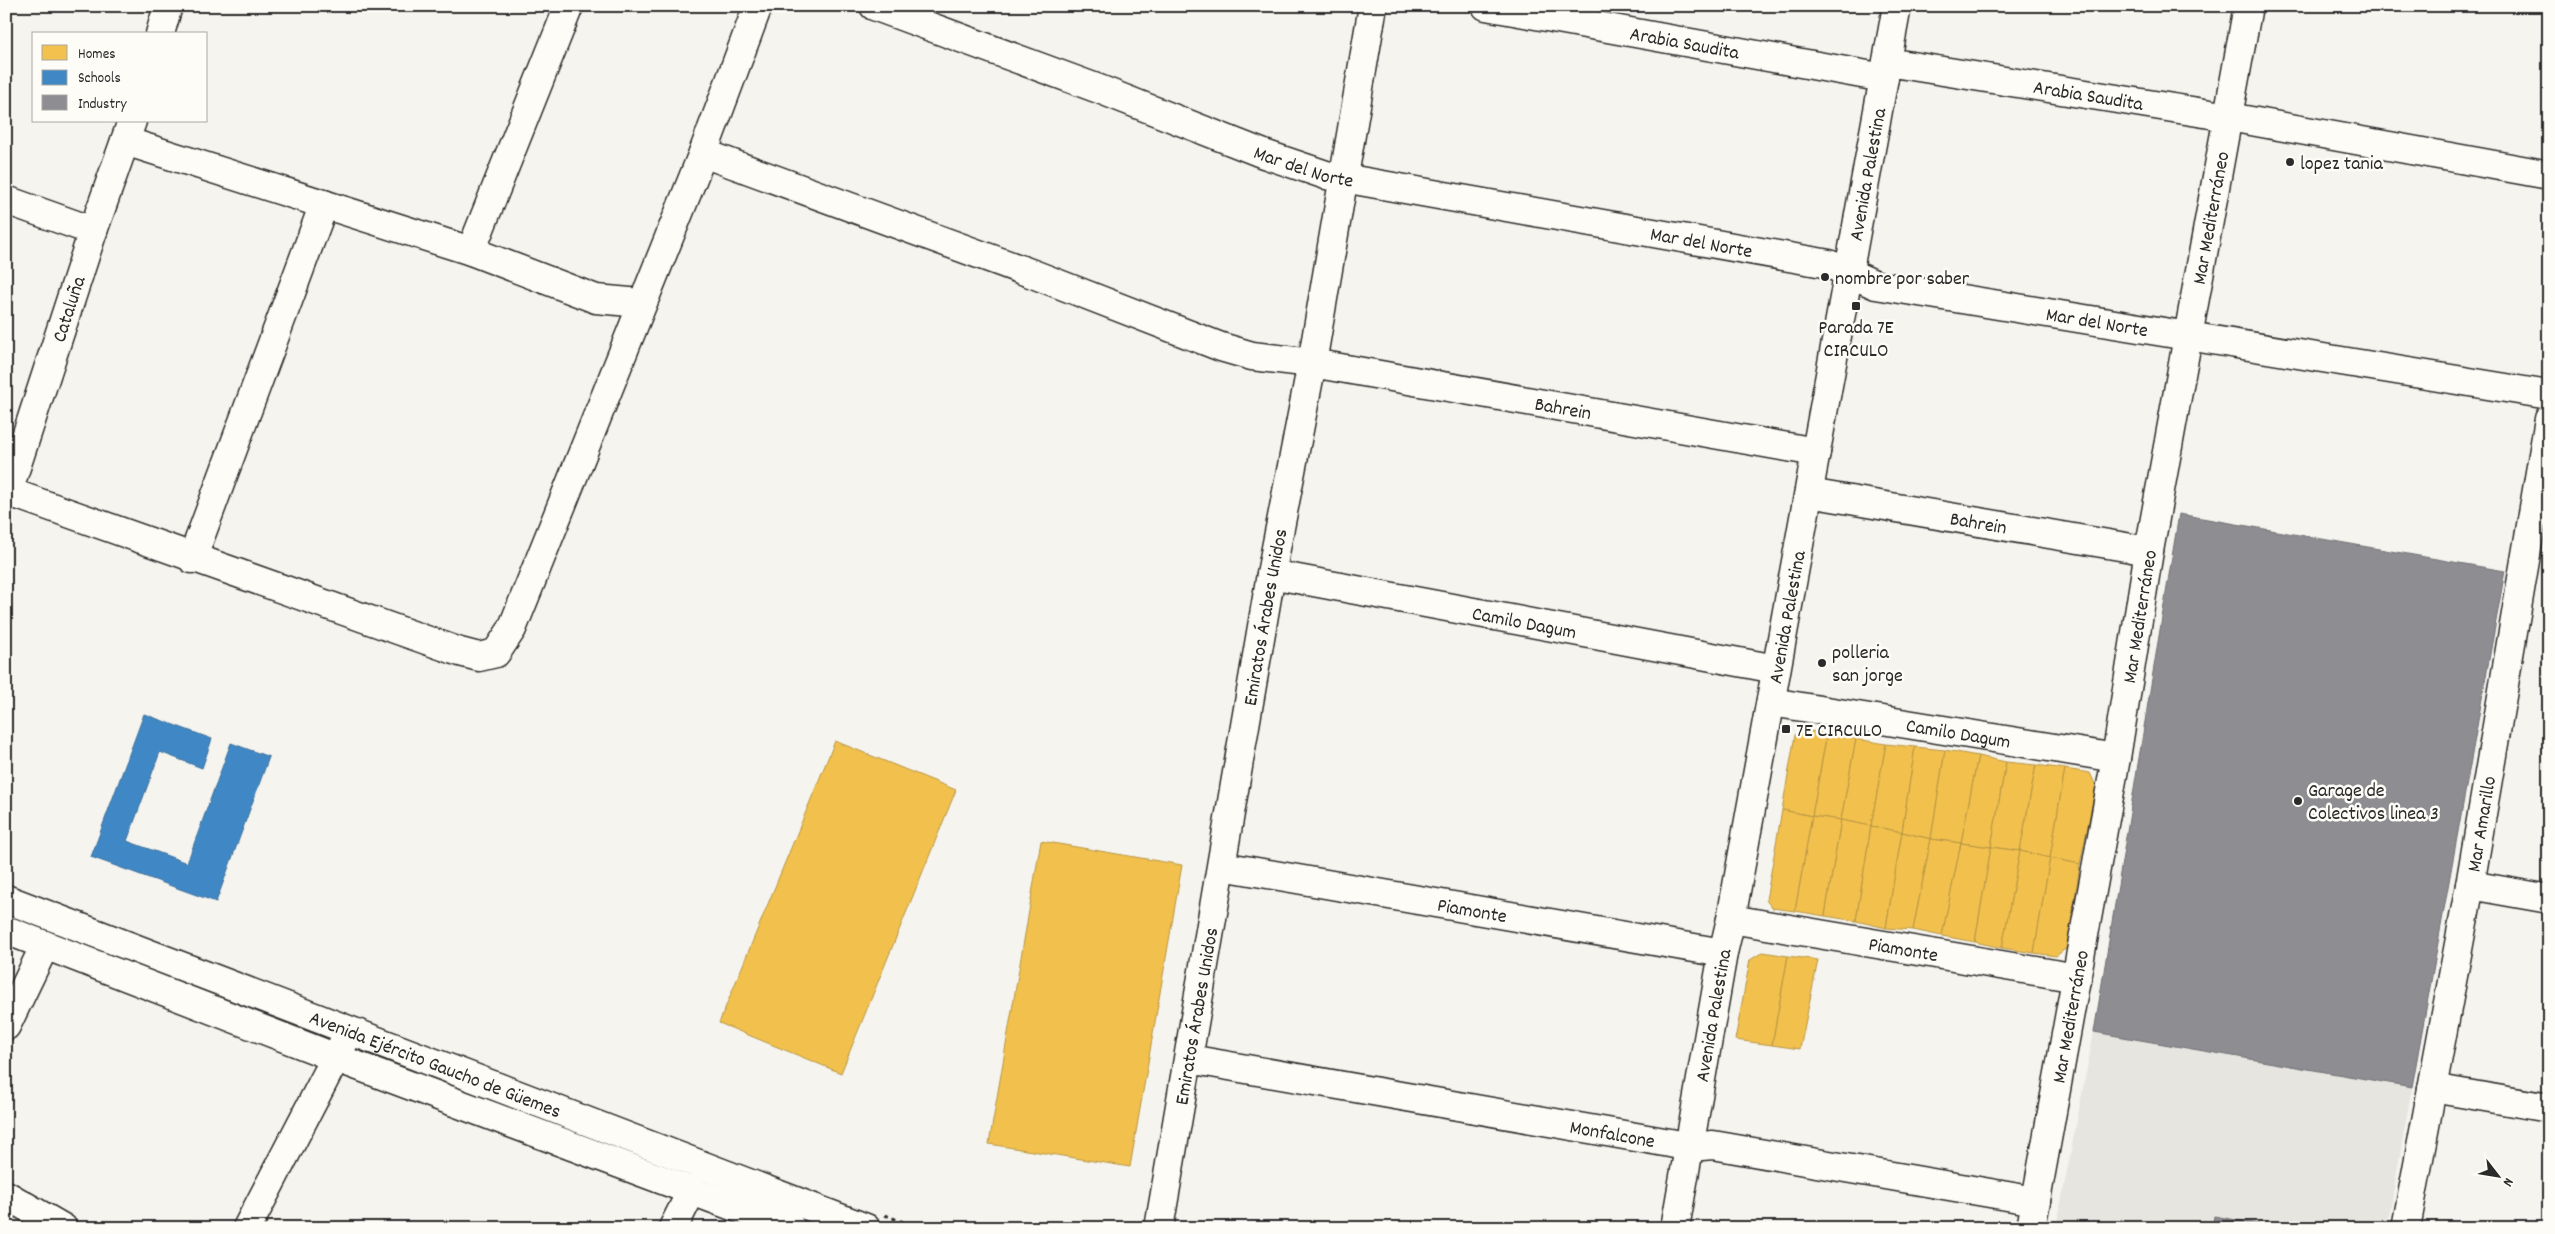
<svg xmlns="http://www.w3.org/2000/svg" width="2555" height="1234" font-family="Dekko,sans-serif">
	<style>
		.built { fill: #e6e5e0 }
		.homes { fill: #f2c14e; stroke: #b69444 }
		.schools { fill: #3f88c5; stroke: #396c97 }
		.industry { fill: #8d8d92; stroke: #707073 }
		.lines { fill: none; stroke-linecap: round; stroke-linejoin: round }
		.minor-casing { stroke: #2b2b2b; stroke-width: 31 }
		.major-casing { stroke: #2b2b2b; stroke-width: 31 }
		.path { stroke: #2b2b2b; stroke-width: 3; stroke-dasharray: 4 4; stroke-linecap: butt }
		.minor { stroke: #fdfcf7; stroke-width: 28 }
		.major { stroke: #fdfcf7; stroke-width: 28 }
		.poi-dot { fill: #2b2b2b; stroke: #fdfcf7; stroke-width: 2 }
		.labels { text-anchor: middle; stroke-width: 5; stroke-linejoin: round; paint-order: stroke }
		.street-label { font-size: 20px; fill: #2b2b2b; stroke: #fdfcf7 }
		.poi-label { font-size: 20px; fill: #2b2b2b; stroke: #fdfcf7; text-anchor: start }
	</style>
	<rect width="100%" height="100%" fill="#f5f4ef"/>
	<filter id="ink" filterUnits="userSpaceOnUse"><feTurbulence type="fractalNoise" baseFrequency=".02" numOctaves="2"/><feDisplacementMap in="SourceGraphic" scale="10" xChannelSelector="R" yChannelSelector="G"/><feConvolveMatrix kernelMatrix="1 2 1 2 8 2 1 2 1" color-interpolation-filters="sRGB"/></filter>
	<g filter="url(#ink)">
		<path class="built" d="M2094,1032L2412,1087L2387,1228H2056Z"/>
		<g class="homes">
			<path d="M1800,730L1827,733L1812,816L1782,810L1795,735Z"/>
			<path d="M1827,733L1856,739L1841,820L1812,816Z"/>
			<path d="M1856,739L1886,744L1871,826L1841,820Z"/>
			<path d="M835,741L956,790L841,1073L719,1023Z"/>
			<path d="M1886,744L1915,747L1902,832L1871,826Z"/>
			<path d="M1915,747L1945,750L1931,839L1902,832Z"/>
			<path d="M1945,750L1978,756L1961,843L1931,839Z"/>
			<path d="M1978,756L2006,762L1991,847L1961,843Z"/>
			<path d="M2006,762L2036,765L2020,851L1991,847Z"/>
			<path d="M2036,765L2065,769L2050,858L2020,851Z"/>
			<path d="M2065,769L2090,773L2096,786L2080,864L2050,858Z"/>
			<path d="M1782,810L1812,816L1795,911L1772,908L1766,900Z"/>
			<path d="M1812,816L1841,820L1825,916L1795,911Z"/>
			<path d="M1841,820L1871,826L1856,921L1825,916Z"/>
			<path d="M1871,826L1902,832L1886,928L1856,921Z"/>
			<path d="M1902,832L1931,839L1913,930L1886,928Z"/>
			<path d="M1931,839L1961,843L1942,936L1913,930Z"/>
			<path d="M1041,841L1182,865L1130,1167L989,1144Z"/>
			<path d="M1961,843L1991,847L1975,942L1942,936Z"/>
			<path d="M1991,847L2020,851L2002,948L1975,942Z"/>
			<path d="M2020,851L2050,858L2034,953L2002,948Z"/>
			<path d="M2050,858L2080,864L2068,947L2056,956L2034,953Z"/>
			<path d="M1763,952L1788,956L1772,1045L1735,1040L1750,960Z"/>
			<path d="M1788,956L1818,960L1800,1049L1772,1045Z"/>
		</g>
		<path class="schools" d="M144,714L212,739L202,768L160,752L127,841L187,863L231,743L269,757L216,902L91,857Z"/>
		<g class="industry">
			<path d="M2179,514L2505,571L2412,1087L2094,1032Z"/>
			<path d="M2214,1216L2281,1228H2212Z"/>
		</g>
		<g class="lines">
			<defs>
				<g id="minor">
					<path id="s1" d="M874,6L1099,89L1264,154L1326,175L1829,264L1876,285L2549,395"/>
					<path id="s2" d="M1486,6L1884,78"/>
					<path d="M160,34L168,6"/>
					<path id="s3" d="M1887,62L2229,117L2549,175"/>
					<path d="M125,141L471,251L596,299L641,303"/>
					<path id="s4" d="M703,153L1033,274L1221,347L1252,356L1312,363L1816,452"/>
					<path d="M6,200L93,231"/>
					<path d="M471,251L569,6"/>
					<path d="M9,492L460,652L479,657L496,653L512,629L703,153L758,6"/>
					<path id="s5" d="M1809,493L2149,551"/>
					<path id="s6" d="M6,498L93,231L132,121"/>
					<path d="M192,559L324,204"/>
					<path id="s7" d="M1271,574L1776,669"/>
					<path id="s8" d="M1771,702L2116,758"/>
					<path id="s9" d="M1222,866L1723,953"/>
					<path d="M2470,885L2549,899"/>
					<path id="s10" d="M1731,919L2077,978"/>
					<path d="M6,1026L45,945"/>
					<path id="s11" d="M1189,1059L1670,1143L1690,1147L1713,1145L2036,1201"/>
					<path d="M2432,1088L2549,1108"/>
					<path d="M6,1195L63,1228"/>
					<path d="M247,1228L349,1032"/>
					<path d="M673,1228L692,1190"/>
					<path id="s12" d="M1159,1228L1271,574L1312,363L1373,6"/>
					<path id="s13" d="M1675,1228L1723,953L1731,919L1897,6"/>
					<path id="s14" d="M2031,1228L2116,758L2149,551L2248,6"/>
					<path id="s15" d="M2406,1228L2470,885L2549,419"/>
				</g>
				<g id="major">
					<path id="s16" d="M6,899L866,1228"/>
					<path d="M6,930L334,1057L791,1228"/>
				</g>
			</defs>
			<use href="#minor" class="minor-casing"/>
			<use href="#major" class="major-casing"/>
			<path class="path" d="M885,1215L919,1228"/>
			<use href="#minor" class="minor"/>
			<use href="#major" class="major"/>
		</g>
	</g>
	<g class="poi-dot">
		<circle cx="2290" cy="162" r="5"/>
		<circle cx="1825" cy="277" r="5"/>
		<rect x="1851" y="301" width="10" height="10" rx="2.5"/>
		<circle cx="1822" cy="663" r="5"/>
		<rect x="1781" y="724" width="10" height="10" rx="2.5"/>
		<circle cx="2298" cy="801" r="5"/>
	</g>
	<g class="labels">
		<g class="street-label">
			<text dy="7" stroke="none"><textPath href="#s2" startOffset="202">Arabia Saudita</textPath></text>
			<text dy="7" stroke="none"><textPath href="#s3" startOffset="204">Arabia Saudita</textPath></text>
			<text dy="7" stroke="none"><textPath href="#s1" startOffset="459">Mar del Norte</textPath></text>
			<text dy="7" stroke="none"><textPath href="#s13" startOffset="1071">Avenida Palestina</textPath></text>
			<text dy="7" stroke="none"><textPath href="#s14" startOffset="1026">Mar Mediterráneo</textPath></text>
			<text dy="7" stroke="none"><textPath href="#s1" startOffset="864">Mar del Norte</textPath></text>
			<text dy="7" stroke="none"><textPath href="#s6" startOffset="199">Cataluña</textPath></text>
			<text dy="7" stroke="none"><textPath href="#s1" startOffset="1269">Mar del Norte</textPath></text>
			<text dy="7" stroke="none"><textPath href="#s4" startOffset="901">Bahrein</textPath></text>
			<text dy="7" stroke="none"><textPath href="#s5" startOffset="172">Bahrein</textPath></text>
			<text dy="7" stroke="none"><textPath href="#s12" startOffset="620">Emiratos Árabes Unidos</textPath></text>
			<text dy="7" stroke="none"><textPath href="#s13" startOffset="621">Avenida Palestina</textPath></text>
			<text dy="7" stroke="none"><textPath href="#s14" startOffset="621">Mar Mediterráneo</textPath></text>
			<text dy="7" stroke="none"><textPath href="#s7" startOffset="258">Camilo Dagum</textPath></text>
			<text dy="7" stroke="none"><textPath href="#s8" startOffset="190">Camilo Dagum</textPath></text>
			<text dy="7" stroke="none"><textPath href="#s15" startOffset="411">Mar Amarillo</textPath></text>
			<text dy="7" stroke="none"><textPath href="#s9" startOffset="254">Piamonte</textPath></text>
			<text dy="7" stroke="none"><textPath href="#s10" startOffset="175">Piamonte</textPath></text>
			<text dy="7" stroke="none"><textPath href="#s13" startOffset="216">Avenida Palestina</textPath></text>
			<text dy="7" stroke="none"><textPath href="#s12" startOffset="215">Emiratos Árabes Unidos</textPath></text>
			<text dy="7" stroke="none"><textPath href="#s14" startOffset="215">Mar Mediterráneo</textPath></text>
			<text dy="7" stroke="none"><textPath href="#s16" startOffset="460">Avenida Ejército Gaucho de Güemes</textPath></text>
			<text dy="7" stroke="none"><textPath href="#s11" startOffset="430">Monfalcone</textPath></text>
		</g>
		<g class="poi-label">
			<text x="2300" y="169">lopez tania</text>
			<text x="1835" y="284">nombre por saber</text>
			<text x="1856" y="333" text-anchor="middle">Parada 7E<tspan x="1856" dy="23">CIRCULO</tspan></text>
			<text x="1832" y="658">polleria<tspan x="1832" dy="23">san jorge</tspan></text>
			<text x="1796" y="736">7E CIRCULO</text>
			<text x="2308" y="796">Garage de<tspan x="2308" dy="23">Colectivos linea 3</tspan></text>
		</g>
	</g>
	<rect width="2555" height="1234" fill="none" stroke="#fdfcf7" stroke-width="25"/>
	<rect x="12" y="12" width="2530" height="1209" fill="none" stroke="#2b2b2b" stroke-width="2" filter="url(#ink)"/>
	<rect x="32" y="32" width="175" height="90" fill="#fdfcf7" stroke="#a9a8a5"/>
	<rect x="42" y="45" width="25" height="15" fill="#f2c14e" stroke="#a9a8a5"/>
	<text x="78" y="58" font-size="15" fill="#2b2b2b">Homes</text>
	<rect x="42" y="70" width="25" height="15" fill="#3f88c5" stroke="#a9a8a5"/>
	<text x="78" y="82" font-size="15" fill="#2b2b2b">Schools</text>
	<rect x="42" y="95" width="25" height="15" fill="#8d8d92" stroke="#a9a8a5"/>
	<text x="78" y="108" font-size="15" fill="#2b2b2b">Industry</text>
	<g transform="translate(2498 1176) rotate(121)" stroke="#fdfcf7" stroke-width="4" paint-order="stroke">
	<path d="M0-4L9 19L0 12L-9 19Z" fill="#2b2b2b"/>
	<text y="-8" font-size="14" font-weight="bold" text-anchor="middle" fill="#2b2b2b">N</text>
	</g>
</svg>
